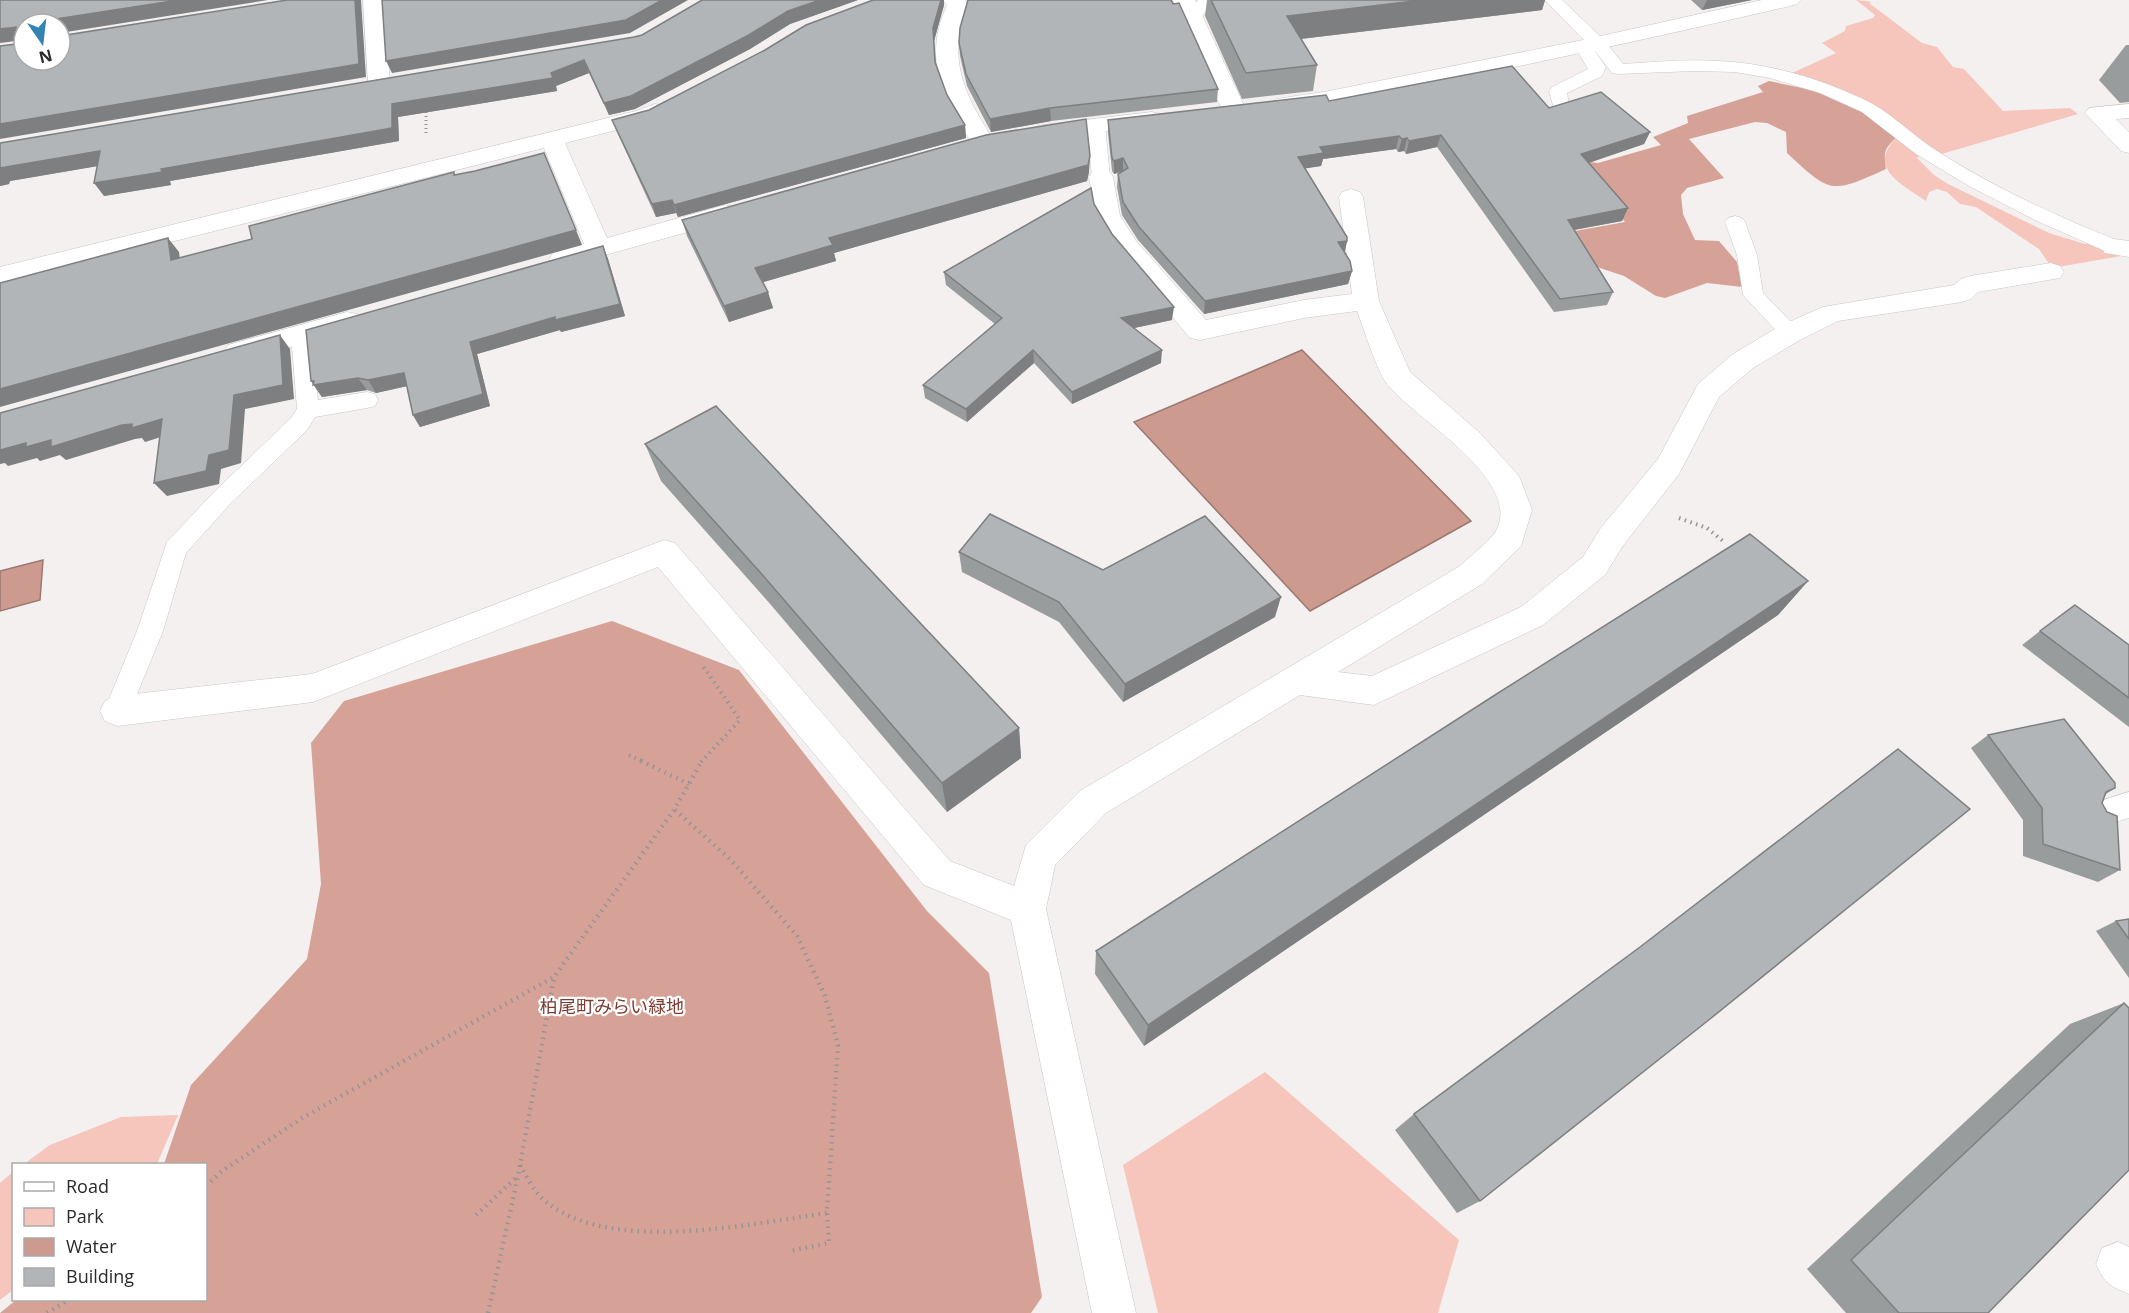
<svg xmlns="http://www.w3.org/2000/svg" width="2129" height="1313" font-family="'Open Sans','Noto Sans JP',sans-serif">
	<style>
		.green { fill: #f6c5bb }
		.forest { fill: #d6a298 }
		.water { fill: #cd9a90; stroke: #9c7871; stroke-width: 1.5 }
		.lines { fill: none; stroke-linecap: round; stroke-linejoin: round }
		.lane-casing { stroke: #cac6c5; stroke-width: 1 }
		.street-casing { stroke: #cac6c5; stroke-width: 1 }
		.path-far2 { stroke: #979493; stroke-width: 3; stroke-dasharray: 1 3; stroke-linecap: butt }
		.path-far1 { stroke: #979493; stroke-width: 4; stroke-dasharray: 1.5 4.5; stroke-linecap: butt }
		.path { stroke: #979493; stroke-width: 4.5; stroke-dasharray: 1.5 5; stroke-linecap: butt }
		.lane { fill: #fff; fill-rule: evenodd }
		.street { fill: #fff; fill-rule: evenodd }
		.wall { fill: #999c9d }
		.shaded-wall { fill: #7d7f80 }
		.building { fill: #b2b5b7; stroke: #7d7f80; stroke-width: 1.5 }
		.labels { text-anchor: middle; stroke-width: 4.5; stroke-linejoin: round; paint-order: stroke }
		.park-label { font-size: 18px; fill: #7e3c31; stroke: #fff }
	</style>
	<rect width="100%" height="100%" fill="#f4f0ef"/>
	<g class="green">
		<path d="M1856,0L1872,2L1869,3L1922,43L1937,47L1953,67L1964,69L2003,111L2070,108L2078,114L1938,155L1896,124L1790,74L1836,53L1822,43L1845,31L1846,26L1873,18L1875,15Z"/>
		<path d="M1899,135L1921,153L1917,158L1934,175L1948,184L2049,233L2085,244L2095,243L2127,255L2052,268L2039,249L1976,207L1960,204L1947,192L1937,189L1929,192L1926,201C1900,183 1865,167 1899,135Z"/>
		<path d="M1265,1072L1459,1240L1438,1313H1158L1123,1165Z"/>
		<path d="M178,1115L157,1164H24L50,1145L121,1117Z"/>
		<path d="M13,1172V1290L0,1300V1183Z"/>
	</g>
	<g class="forest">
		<path d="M1769,81L1816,91L1868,113L1899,135C1885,148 1883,150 1886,169C1831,194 1831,194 1787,153L1786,132L1767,123L1755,122L1689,139L1724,178L1687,188L1681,195L1683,214L1695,240L1719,241L1737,262L1742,287L1707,283L1665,298L1656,296L1624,276L1591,265L1536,238L1625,222L1574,160L1598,163L1661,145L1653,137L1688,123L1687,116L1763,92L1758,86Z"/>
		<path d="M612,621L739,670L927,911L989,973L1042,1297L1031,1313H0L16,1300H206V1164H164L191,1085L307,959L321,884L311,743L344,701Z"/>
	</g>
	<g class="water">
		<path d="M1302,350L1471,521L1310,611L1134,422Z"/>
		<path d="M43,560L40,600L0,611V571Z"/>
	</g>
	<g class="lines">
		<defs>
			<g id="lane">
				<path d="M1198,0H1214L1198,22H1186L1184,18Z"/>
				<path d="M1545,0H1562L1604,40L1623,64C1655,62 1687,59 1718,61C1768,63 1818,78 1863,99C1891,112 1912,135 1937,151C1995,188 2058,217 2121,242L2124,247L2121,252L2114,253L2107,252L2037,221L1969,186L1916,154L1862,112L1820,93L1770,78L1735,72L1693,71L1618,74L1612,73L1592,47L1606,67L1602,76L1567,93L1569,105L1566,109H1554L1549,91L1552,87L1588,69L1575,47L1577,43H1587Z"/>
				<path d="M1096,120L1102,121L1105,125L1110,177L1108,181H1094L1092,177L1087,125L1090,121Z"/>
				<path d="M1735,216L1742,218L1745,222L1757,255L1763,293L1797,328L1800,333L1797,338L1790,340L1783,338L1743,295L1737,255L1725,222L1728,218Z"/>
				<path d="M301,327L308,329L311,334L318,400L367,392L375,394L378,400L375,406L367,408L315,417L307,430L230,504L186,553L163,631L130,711L126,719L117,722L108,719L104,711L137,631L167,542L214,492L291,418L297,409L291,334L294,329Z"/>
				<path d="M2129,792V818L2098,827L2088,823L2084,814L2088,805Z"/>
			</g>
			<g id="street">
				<path d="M363,0H385L390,83L387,88L379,90L371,88L368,83Z"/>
				<path d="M943,0H965L969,5C945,58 965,96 995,142L991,147L983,149L975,147C943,101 922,59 947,5Z"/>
				<path d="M1173,0H1195L1246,110L1242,115L1234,117L1226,115L1222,110Z"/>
				<path d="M1762,0H1801L1797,4L1790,6C1661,36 1532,64 1402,90C1373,96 1302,115 1276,109L1273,104L1276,99L1329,91L1583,40Z"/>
				<path d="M655,104L663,106L667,111L663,116L652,121L565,143L607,238L725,205L734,207L737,213L734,219L562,267L553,265L549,259L553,253L584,244L544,148L0,285V267L636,111Z"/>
				<path d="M2129,104V118L2116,119L2129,132V153L2121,151L2085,113L2089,108Z"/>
				<path d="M1152,112L1160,114L1164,119L1160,124L1043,139L1035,137L1031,132L1035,127L1043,125Z"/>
				<path d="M1101,170L1110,172L1113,177L1120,216L1136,241L1206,320L1304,300L1352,294L1339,197L1342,192L1351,189L1360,192L1363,197L1379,301L1410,372L1480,433L1519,476L1532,510L1521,546L1482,584L1338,672L1372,676L1521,607L1583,557L1600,529L1658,459L1698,384L1733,354L1780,326L1823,307L1954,285L1961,279L1970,276L2051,263L2060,266L2064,272L2060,278L1978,292L1971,299L1962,302L1838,321L1800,340L1753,368L1719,397L1679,474L1622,547L1605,575L1543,625L1374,705L1300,695L1106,813L1055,865L1046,909L1136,1313H1092L1011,920L924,885L658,567L313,702L117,726L105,721L100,711L105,701L117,696L312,674L664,540L675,543L950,861L1014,886L1026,845L1080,791L1460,566C1469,557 1490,541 1496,531C1524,479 1413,418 1387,384C1375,367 1365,331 1357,311L1304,318L1200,340L1190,338L1113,246L1096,216L1089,177L1092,172Z"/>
				<path d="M2114,239L2129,241V257L2105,253L2101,247L2105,241Z"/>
				<path d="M347,312L357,314L360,321L357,328L238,362L228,359L224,352L228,345Z"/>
				<path d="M2118,1242L2129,1247V1294C2110,1286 2104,1283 2096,1264L2102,1248Z"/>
			</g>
		</defs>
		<use href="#lane" class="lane-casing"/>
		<use href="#street" class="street-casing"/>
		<path class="path-far2" d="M426,108V136"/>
		<g class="path-far1">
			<path d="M1679,518L1707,528L1723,541"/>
			<path d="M629,755L644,762"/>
			<path d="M701,762L740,720L703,666"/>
		</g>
		<g class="path">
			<path d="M641,761L689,784"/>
			<path d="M675,810L730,859L797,936L825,996L838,1045L827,1213L829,1243L790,1251"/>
			<path d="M520,1165C528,1179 536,1196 550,1205C617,1253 750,1224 827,1213"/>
			<path d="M206,1186L222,1171L302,1118L554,977L674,810L702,761"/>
			<path d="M476,1215L518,1176"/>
			<path d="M47,1313L68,1300"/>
			<path d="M488,1313L518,1176L554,978"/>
		</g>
		<use href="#lane" class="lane"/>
		<use href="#street" class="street"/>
	</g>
	<g class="wall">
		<path d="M702,0H858L790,24L750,49L635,109L609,115L589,73L556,86L557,91L398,117L399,141L170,181L171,185L104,196L97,166L10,181L9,184L0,186V143L634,37L642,35Z"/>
		<path d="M873,0H944V5L934,41L936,63L947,95L965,125L966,138L678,217L676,213L656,217L617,132L612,120L649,110Z"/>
		<path d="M1207,0H1545L1542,10L1301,39L1317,65L1313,91L1242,99L1205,16Z"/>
		<path d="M1691,0H1752L1702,10Z"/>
		<path d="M959,43L1218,89L1217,102L1051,121L991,132L967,86L960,56Z"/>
		<path d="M2126,45H2129V102L2120,103L2099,80Z"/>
		<path d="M1329,101L1549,108L1650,132L1644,144L1589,163L1628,208L1622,221L1574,230L1613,292L1607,305L1554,312L1437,147L1406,154L1404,151L1398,152L1396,149L1323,159L1321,166L1305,168L1347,241L1345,252L1352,271L1348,284L1204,314L1138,240L1122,215L1117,187L1118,174L1122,171L1114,174L1112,171L1108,133V120Z"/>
		<path d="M1089,172L1087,181L834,253L836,261L763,282L773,308L729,322L687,236L682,220Z"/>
		<path d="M1112,234L1172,320L1134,328L1161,363L1072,404L1034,363L967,422L925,398L923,385L995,324L946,285L944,272Z"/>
		<path d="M603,246L608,259L625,316L561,332L560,330L477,354L490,406L420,427L413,415L407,386L376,393L367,390L322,397L311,381Z"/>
		<path d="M645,444L1019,728L1021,758L947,812L771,605L661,481Z"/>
		<path d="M959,552L1103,570L1275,617L1123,702L1059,622L962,572Z"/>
		<path d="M1808,581L1778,615L1144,1046L1095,974L1096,951Z"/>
		<path d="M2040,631L2129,645V727L2022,645Z"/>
		<path d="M1988,735L2115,788L2106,794L2102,803L2120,870L2098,882L2023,856V820L1971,748Z"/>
		<path d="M2129,919V978L2096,931L2116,921Z"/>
		<path d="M2124,1003L1988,1313H1846L1807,1269L2070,1024Z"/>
		<path d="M1414,1114L1480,1201L1457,1213L1395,1130Z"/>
	</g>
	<g class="shaded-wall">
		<path d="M179,0H268L60,33V24H50V20Z"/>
		<path d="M355,0H361L366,77L0,139V124Z"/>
		<path d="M662,0H688L630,33L392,73L386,61Z"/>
		<path d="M820,0H858L790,24L750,49L635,109L609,115L604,103L788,11Z"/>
		<path d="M941,0H944V5L934,41L933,28Z"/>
		<path d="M1423,0H1545L1542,10L1283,41L1287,16Z"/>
		<path d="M1707,0H1752L1702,10Z"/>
		<path d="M16,27L24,40L0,43V29Z"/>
		<path d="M584,60L589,73L556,86L557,91L398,117L399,141L170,181L171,185L104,196L94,183L161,169L392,104L551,73Z"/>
		<path d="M1050,108L1051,121L991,132L990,119Z"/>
		<path d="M965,125L966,138L678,217L674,205Z"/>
		<path d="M1650,132L1644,144L1576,167L1581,154Z"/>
		<path d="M1441,135L1437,147L1406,154L1409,141Z"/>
		<path d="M1399,136L1396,149L1323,159L1321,166L1296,170L1298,157L1320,147Z"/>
		<path d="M1407,138L1404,151L1398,152L1402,139Z"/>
		<path d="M100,151L110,164L10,181L9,184L0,186V168Z"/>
		<path d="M1090,156L1089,172L1087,181L834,253L836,261L760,283L755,268L829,238Z"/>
		<path d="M1123,158V171L1114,174V161Z"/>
		<path d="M672,200L676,213L656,217L652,204Z"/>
		<path d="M1628,208L1622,221L1562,232L1568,220Z"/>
		<path d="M576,230L582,245L0,407V389Z"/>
		<path d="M168,238L179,252L182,274L171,260Z"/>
		<path d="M1347,241L1344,254L1338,242Z"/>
		<path d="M603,246L608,259L625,316L561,332L560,330L477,354L490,406L420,427L413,415L470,342Z"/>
		<path d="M1352,271L1348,284L1204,314L1205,301Z"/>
		<path d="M768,292L773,308L729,322L724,306Z"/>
		<path d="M1174,307L1172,320L1120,331L1121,318Z"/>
		<path d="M280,335L290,349L294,399L245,409L241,463L221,469L219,484L167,496L154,483L209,455L234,395Z"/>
		<path d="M1033,350L1034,363L967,422L966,409Z"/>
		<path d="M1162,350L1161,363L1072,404V392Z"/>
		<path d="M404,373L412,385L376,393L368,380Z"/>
		<path d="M358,378L367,390L322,397L311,381Z"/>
		<path d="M162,419L174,433L145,442L142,438L135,439L66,460L60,455L40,461L37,458L8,466L5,463L0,464V450L26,443L51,440L122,425Z"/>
		<path d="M1808,581L1778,615L1144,1046L1148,1025Z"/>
		<path d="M1281,597L1275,617L1123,702L1125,684Z"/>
		<path d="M1019,728L1021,758L947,812L942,783Z"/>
	</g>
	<g class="building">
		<path d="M0,0H179L50,20V24H24V60H60V36L287,0H355L359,64L0,124V46L16,44V27L0,29Z"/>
		<path d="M382,0H662L626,20L386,61Z"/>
		<path d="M702,0H820L788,11L747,36L631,96L604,103L584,60L551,73L553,78L392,104V128L161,169L162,172L94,183L100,151L0,168V143L634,37L642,35Z"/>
		<path d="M873,0H941L933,28L935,62L947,95L965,125L674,205L672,200L652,204L612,120L649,110L765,50L806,25Z"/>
		<path d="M968,0H1171L1173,4L1179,3L1218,89L1050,108L990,119L966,74L959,43L960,28Z"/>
		<path d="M1211,0H1423L1287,16L1317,65L1246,73Z"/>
		<path d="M1512,66L1549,108L1601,92L1650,132L1581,154L1628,208L1568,220L1613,292L1560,299L1441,135L1409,141L1407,138L1402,139L1399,136L1320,147L1324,153L1298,157L1347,237V241L1338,242L1350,261L1352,271L1205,301L1139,227L1123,202L1118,174L1128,168L1123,158L1114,161L1112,158L1108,120L1326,95L1329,101Z"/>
		<path d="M1086,119L1090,156L1088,165L829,238L833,245L755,268L768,292L724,306L682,220L986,135Z"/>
		<path d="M544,153L576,230L0,389V283L168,238L171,260L252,239L249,226L454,172V175L475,171Z"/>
		<path d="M1091,188L1094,204L1112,234L1174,307L1121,318L1162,350L1072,392L1033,350L966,409L923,385L1002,318L944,272Z"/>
		<path d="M603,246L620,304L555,320V317L470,342L483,394L413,415L404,373L368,380L358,378L313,385L314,381H311L306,330Z"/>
		<path d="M280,335L283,385L234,395L229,450L209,455L206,471L154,483L162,419L132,428V424L122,425L51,447V440L26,447V443L0,450V413Z"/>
		<path d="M716,406L1019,728L942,783L759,571L645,444Z"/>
		<path d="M990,514L1103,570L1205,516L1281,597L1125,684L1059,602L959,552Z"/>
		<path d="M1750,534L1808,581L1148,1025L1096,951L1495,695Z"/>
		<path d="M2075,605L2129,645V698L2040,631Z"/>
		<path d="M2064,719L2115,783V788L2106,792L2102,803L2107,812L2117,816L2120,870L2043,844L2042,808L1988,735Z"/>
		<path d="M1898,749L1970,809L1710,1019L1480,1201L1414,1114L1640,947Z"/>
		<path d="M2129,919V939L2116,921Z"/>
		<path d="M2124,1003L2129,1008V1170L1988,1313H1899L1851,1260Z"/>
	</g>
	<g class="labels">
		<g class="park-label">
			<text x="612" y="1013">柏尾町みらい緑地</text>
		</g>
	</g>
	<rect x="12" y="1163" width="195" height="138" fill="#ffffff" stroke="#aaa9a9" stroke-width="1.5"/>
	<rect x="24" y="1182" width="30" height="9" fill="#ffffff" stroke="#aaa9a9" stroke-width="1.5"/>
	<text x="66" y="1193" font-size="18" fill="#2a2928">Road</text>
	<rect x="24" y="1208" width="30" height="18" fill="#f6c5bb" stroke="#aaa9a9" stroke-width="1.5"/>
	<text x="66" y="1223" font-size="18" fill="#2a2928">Park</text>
	<rect x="24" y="1238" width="30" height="18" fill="#cd9a90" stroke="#aaa9a9" stroke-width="1.5"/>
	<text x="66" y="1253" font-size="18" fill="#2a2928">Water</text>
	<rect x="24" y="1268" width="30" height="18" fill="#b2b5b7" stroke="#aaa9a9" stroke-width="1.5"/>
	<text x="66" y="1283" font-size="18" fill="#2a2928">Building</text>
	<g transform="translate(42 42) rotate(166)"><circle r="28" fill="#ffffff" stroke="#aaa9a9" stroke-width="1.5"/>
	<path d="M0-4.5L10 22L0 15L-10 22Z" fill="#3483b5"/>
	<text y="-9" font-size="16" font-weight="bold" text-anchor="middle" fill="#2a2928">N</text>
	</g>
</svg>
